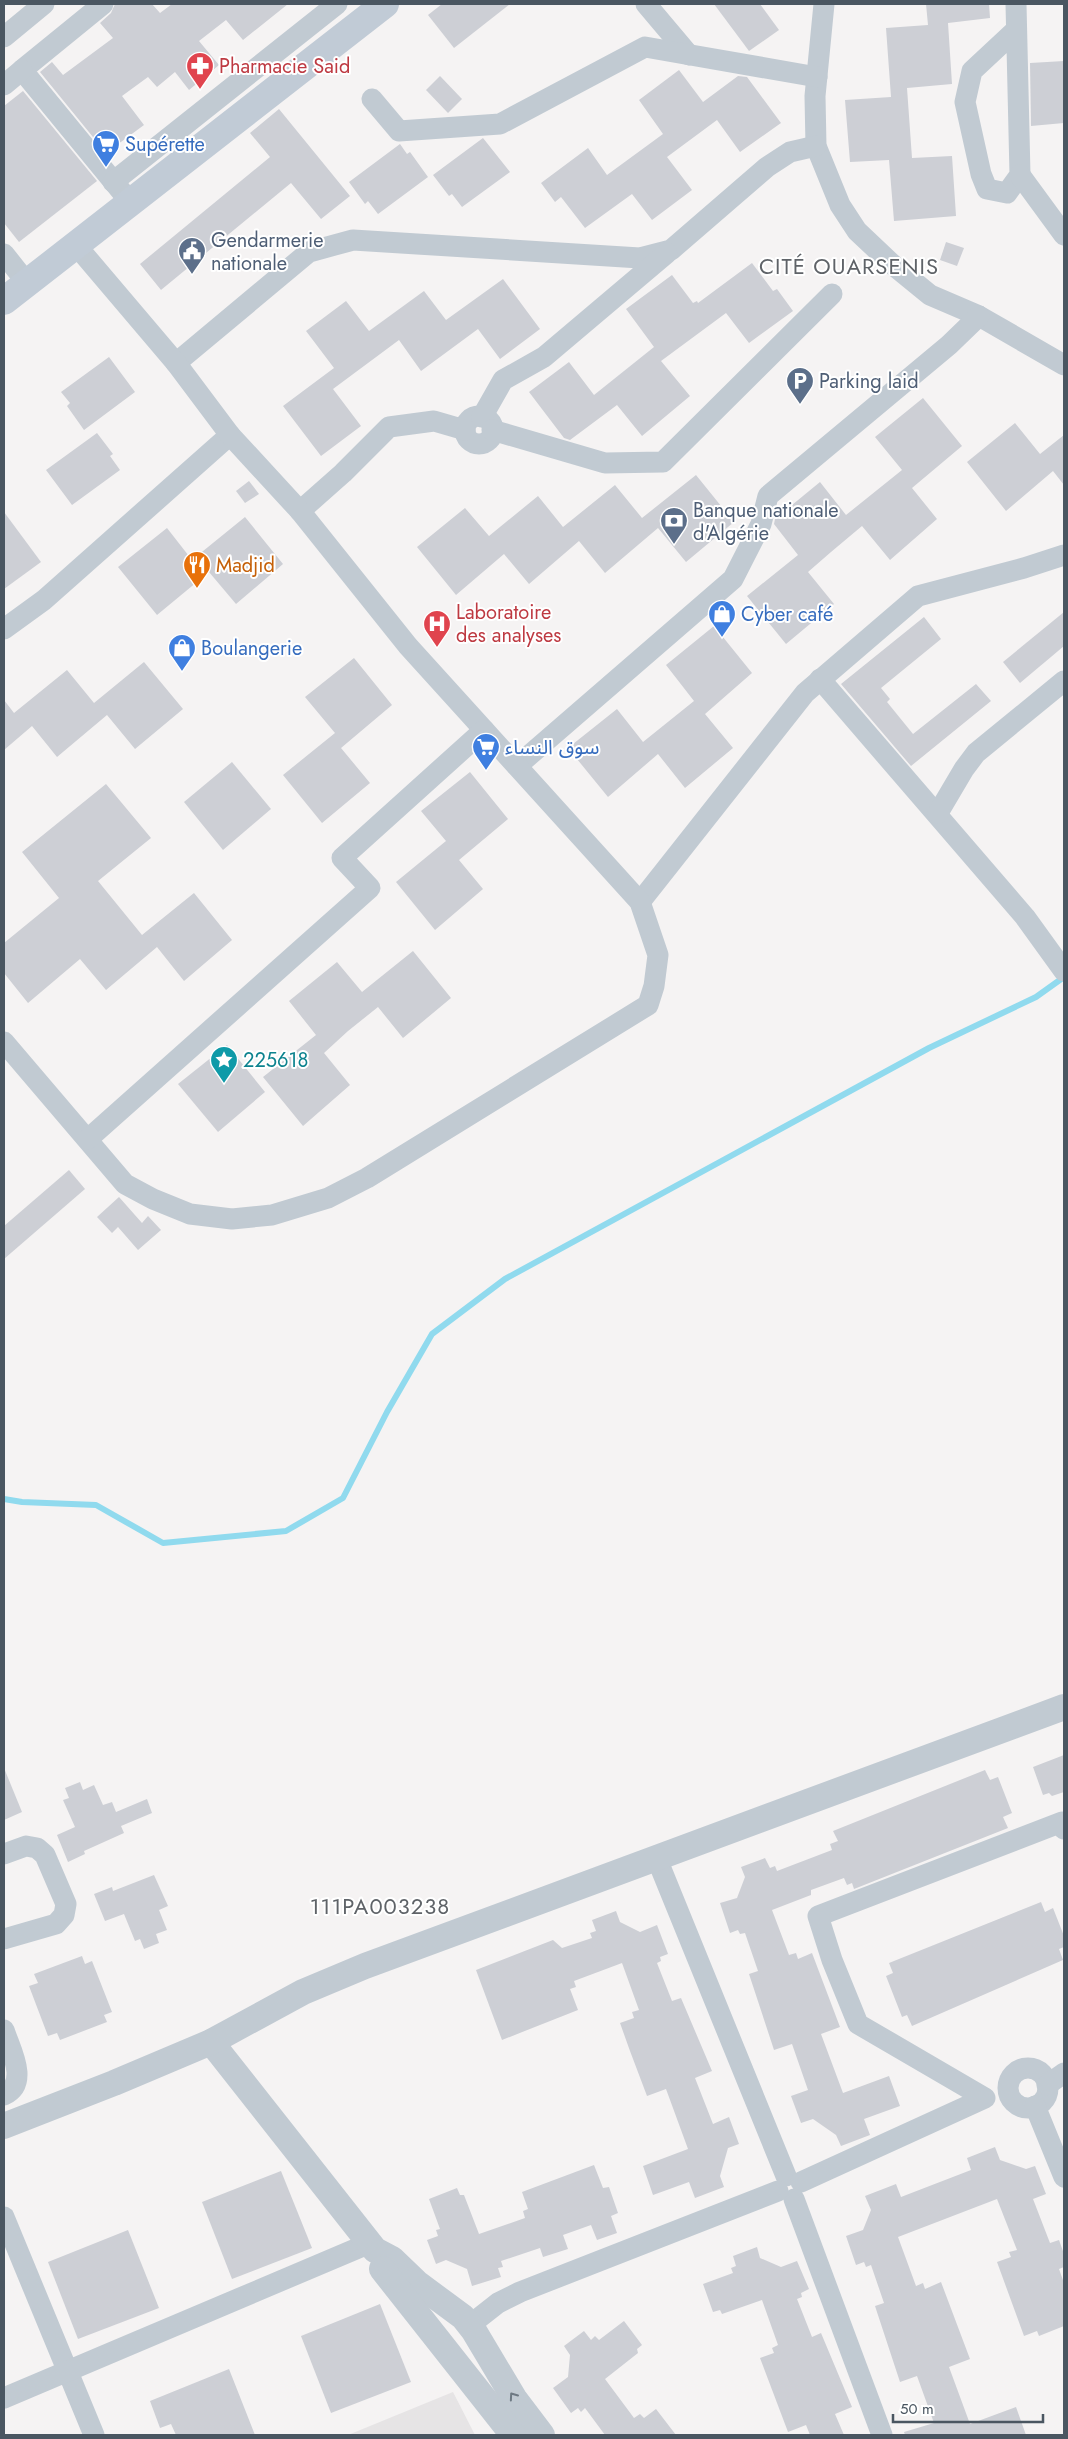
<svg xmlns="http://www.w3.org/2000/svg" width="1068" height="2439" font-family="Jost,'Noto Sans Arabic',sans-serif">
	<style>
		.education { fill: #e6e4e5 }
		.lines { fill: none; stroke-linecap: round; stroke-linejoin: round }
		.stream { stroke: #90daee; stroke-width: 6 }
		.building { fill: #cdcfd5 }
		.minor { stroke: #c1cad2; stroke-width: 21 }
		.tertiary { stroke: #c1cad2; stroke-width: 26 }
		.secondary { stroke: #c1cbd6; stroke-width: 28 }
		.oneway { stroke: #6e7983 }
		.labels { text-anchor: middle; stroke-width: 4; stroke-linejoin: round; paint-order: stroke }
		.health-label { font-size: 20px; fill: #be3a42; stroke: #fff; text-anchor: start }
		.shop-label { font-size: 20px; fill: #366cbe; stroke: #fff; text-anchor: start }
		.service-label { font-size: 20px; fill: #4e5e75; stroke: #fff; text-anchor: start }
		.food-label { font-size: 20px; fill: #c56008; stroke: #fff; text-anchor: start }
		.culture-label { font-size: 20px; fill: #0d838f; stroke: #fff; text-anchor: start }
		.quarter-label { font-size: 22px; letter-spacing: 1px; fill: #5f6368; stroke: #fff }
	</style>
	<rect width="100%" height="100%" fill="#f5f3f3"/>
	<path class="education" d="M453,2392L475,2435H348Z"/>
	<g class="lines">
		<path class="stream" d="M4,1499L22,1502L96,1505L163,1543L286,1531L343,1498L387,1412L432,1334L505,1279L929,1048L1036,997L1064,977"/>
	</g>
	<g class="building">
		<path d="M115,4H152L160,13L172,4H288L243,40L226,20L199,41L219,65L189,90L175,72L157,87L148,77L122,96L144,125L106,153L40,72L52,62L63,75L113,38L100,23L111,13Z"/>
		<path d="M442,4H510L454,48L428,15Z"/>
		<path d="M714,4H760L779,30L749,51Z"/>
		<path d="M926,4H989L990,18L948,23L952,84L907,88L912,158L952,156L956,216L894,221L889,160L850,162L845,100L891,97L886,28L928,25Z"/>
		<path d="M1064,61V123L1031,126L1030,63Z"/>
		<path d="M679,70L703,102L738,76L747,77L781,123L740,152L717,120L667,157L692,190L652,220L632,194L585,228L561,197L555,202L541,183L588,148L607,175L663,134L639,100Z"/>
		<path d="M440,76L462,99L448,113L426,90Z"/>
		<path d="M23,91L97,181L19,242L4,223V106Z"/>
		<path d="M279,109L350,196L321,219L291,183L161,290L140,264L270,157L250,133Z"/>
		<path d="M483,138L510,172L462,207L452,194L449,196L433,175Z"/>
		<path d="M400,144L407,154L410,152L428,177L378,214L368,201L365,204L349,182Z"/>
		<path d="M946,242L964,248L957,266L940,260Z"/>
		<path d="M752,263L773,291L777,289L793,311L749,343L726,313L661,361L690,396L642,436L617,405L570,440L564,438L529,392L569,362L594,395L654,347L626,309L672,275L693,303L697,301L698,303Z"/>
		<path d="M503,279L540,329L500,359L478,329L421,371L399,340L333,389L361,426L321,456L283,406L334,368L306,331L346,301L369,331L424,291L446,320Z"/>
		<path d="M109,357L135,392L84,430L67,406L70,403L61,392Z"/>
		<path d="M923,398L962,446L912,488L937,519L890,560L862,526L831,552L808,572L834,604L786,644L747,596L798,555L774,524L775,519L820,482L846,515L902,470L875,437Z"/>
		<path d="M1015,423L1040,454L1064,435V485L1053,471L1006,511L967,462Z"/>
		<path d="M97,433L113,454L110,456L120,470L72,505L46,470Z"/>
		<path d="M696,475L734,522L686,562L658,528L605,573L579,541L529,584L504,554L456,595L417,547L465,508L489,536L538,496L563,527L615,485L642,518Z"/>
		<path d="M249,481L259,494L245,503L236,491Z"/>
		<path d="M4,512L41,562L4,589Z"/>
		<path d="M245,517L283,564L236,604L209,572L157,615L118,567L167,528L192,560Z"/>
		<path d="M1064,612V646L1020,683L1003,662Z"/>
		<path d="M924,617L941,639L881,688L890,699L887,702L913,734L976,684L991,701L911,766L841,684Z"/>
		<path d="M714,626L752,673L705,714L733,748L685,788L658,754L608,797L568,748L617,709L643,742L694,701L666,665Z"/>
		<path d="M354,658L392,705L341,748L370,783L322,823L283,775L335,733L305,697Z"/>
		<path d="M144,662L183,709L135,749L107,715L57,757L32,726L4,750V700L14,713L67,670L94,703Z"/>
		<path d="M232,762L271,809L223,850L184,802Z"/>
		<path d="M470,772L508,819L459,860L483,889L435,930L396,882L446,841L421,811Z"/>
		<path d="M106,784L151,838L98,881L142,935L194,893L232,940L184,981L157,947L106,990L80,959L28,1003L4,973V943L59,898L22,852Z"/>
		<path d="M413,951L451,998L403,1038L378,1007L348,1031L324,1053L350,1085L303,1126L263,1077L316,1035L289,1001L337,962L362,992Z"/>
		<path d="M227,1045L265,1092L218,1132L178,1084Z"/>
		<path d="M69,1170L85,1189L4,1259V1226Z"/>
		<path d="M119,1197L142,1223L148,1216L161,1230L138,1250L118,1227L112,1233L97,1217Z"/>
		<path d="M1064,1755V1792L1052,1796L1049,1793L1043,1795L1033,1767Z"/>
		<path d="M4,1768L22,1812L4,1820Z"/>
		<path d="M985,1770L990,1780L998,1777L1012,1813L1003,1817L1008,1828L854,1889L852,1883L847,1885L844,1878L811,1890V1895L772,1910L789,1955L796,1953L798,1959L812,1953L840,2027L821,2034L843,2093L889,2076L900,2106L864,2119L870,2135L841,2146L836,2135L813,2119L801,2123L791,2096L808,2090L792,2044L774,2050L749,1974L758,1971L745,1933L740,1934L738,1930L730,1933L720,1903L737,1898L745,1877L741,1867L765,1858L770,1868L775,1866L777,1871L832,1850L830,1844L838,1841L833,1831Z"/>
		<path d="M80,1782L83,1790L94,1785L103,1805L112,1802L116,1812L147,1799L152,1813L121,1826L124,1833L84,1851L85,1854L68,1862L57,1835L75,1827L63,1800L69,1798L65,1788Z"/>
		<path d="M154,1875L168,1906L159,1910L167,1930L156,1934L159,1943L144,1949L140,1939L135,1941L124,1914L105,1921L94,1894L112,1887L113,1891Z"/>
		<path d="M1041,1902L1045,1912L1053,1908L1064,1936V1947L1059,1949L1063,1960L912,2026L907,2015L902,2017L886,1976L893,1973L889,1963Z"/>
		<path d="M616,1911L620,1922L640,1932L657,1925L668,1954L660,1957L661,1961L657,1963L672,2001L681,1998L712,2071L695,2078L713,2124L729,2117L739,2144L728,2148L720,2176L724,2187L695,2198L689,2182L653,2195L643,2166L688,2149L666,2089L647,2096L630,2051L620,2023L634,2018L632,2012L639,2010L622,1963L574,1981L576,1987L570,1989L578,2010L502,2040L476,1970L553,1940L562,1948L592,1938L590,1933L596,1931L592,1920Z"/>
		<path d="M82,1956L85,1964L92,1961L112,2012L104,2015L107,2022L60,2040L57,2033L48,2036L29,1986L38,1983L34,1974Z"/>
		<path d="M995,2147L1000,2160L1026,2169L1035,2166L1046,2194L1033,2199L1050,2243L1059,2240L1064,2254V2267L1059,2269L1064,2283V2326L1039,2336L1037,2331L1024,2336L997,2262L1011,2257L1009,2252L1017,2250L997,2199L898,2237L916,2286L923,2283L925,2289L941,2282L970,2359L949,2367L970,2424L1016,2407L1026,2435H905L904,2432L934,2423L917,2376L900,2382L875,2306L884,2303L871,2265L866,2267L864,2262L856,2265L846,2236L863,2230L871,2210L865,2196L896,2184L901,2197L971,2170L967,2158Z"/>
		<path d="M594,2165L603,2188L609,2187L618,2213L611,2216L617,2233L597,2240L591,2225L563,2235L568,2249L543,2257L540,2248L501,2261L503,2267L498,2268L501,2277L472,2286L467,2269L446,2260L436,2264L427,2240L438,2236L436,2230L440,2229L429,2199L457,2188L460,2195H464L479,2234L525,2218L523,2211L528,2209L522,2192Z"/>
		<path d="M281,2171L312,2248L232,2279L202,2202Z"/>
		<path d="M128,2230L159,2308L78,2339L48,2262Z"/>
		<path d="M757,2247L760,2258L781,2267L797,2261L809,2289L801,2293L802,2297L797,2299L812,2337L821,2333L852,2407L835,2414L844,2435H810L806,2425L788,2432L760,2358L774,2353L772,2348L778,2345L762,2300L722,2314L720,2310L713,2312L703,2284L733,2273L731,2268L736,2266L733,2256Z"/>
		<path d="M380,2304L411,2382L331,2413L301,2336Z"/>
		<path d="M624,2321L642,2345L637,2349L638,2353L605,2379L634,2418L640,2414L644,2418L656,2409L676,2435H605L585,2408L581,2412L578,2408L571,2413L553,2388L568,2377L570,2355L564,2346L584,2331L591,2340L595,2336L599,2340Z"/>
		<path d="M229,2369L255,2435H176L171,2424L160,2428L150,2401Z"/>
	</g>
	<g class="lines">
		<g class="minor">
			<path d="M103,4L22,70L122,192"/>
			<path d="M646,4L689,55"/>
			<path d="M824,4L815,96L816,146L840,205L857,231L892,264L930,295L979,316L1064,365"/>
			<path d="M1016,4L1020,175L1007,193L987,189L981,174L965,102L972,71L1016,30"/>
			<path d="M4,37L44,4"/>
			<path d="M4,85L22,70"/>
			<path d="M372,99L399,131L500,124L645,47L817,77"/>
			<path d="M1020,175L1064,235"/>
			<path d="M113,182L337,4"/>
			<path d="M4,254L27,283"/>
			<path d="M176,363L309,252L353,240L640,258L671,250L767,167L790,152L816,146"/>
			<circle cx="479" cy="430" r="14"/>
			<path d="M482,417L503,380L544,357L667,253"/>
			<path d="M492,430L605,463L663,462L832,294"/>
			<path d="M300,511L343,473L389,427L434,421L465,430"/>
			<path d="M4,629L44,600L230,435"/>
			<path d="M820,679L1025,917L1064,971"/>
			<path d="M517,766L733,579L761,524L768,496L949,345L979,316"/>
			<path d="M938,813L964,769L976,753L1064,681"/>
			<path d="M640,902L805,693L918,596L1024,568L1064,555"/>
			<path d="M4,1042L125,1184L153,1199L190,1214L232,1219L272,1215L328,1198L367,1178L648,1005L654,986L658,955L640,902L408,646L300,511L230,435L176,363L75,244"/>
			<path d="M88,1139L370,888L342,858L484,730"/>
			<path d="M4,1854L26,1846L37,1848L45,1855L66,1904L64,1915L56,1924L4,1939"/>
			<path d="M657,1859L786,2176"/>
			<path d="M4,2030C10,2049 30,2083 4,2095"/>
			<circle cx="1028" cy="2088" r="20"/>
			<path d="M1047,2085L1064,2073"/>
			<path d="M1035,2106L1064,2177"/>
			<path d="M801,2182L985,2098L858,2024L832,1960L818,1916L1062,1822L1064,1829"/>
			<path d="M794,2199L882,2435"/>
			<path d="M4,2217L94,2435"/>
			<path d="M470,2325L498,2303L520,2292L778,2191"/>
			<path d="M4,2398L370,2243"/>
		</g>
		<g class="tertiary">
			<path d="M211,2042L375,2250L392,2259L417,2283L463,2317L474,2331L514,2398L542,2435"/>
			<path d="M4,2126L114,2083L211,2042L303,1992L365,1966L1064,1707"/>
			<path d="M382,2269L513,2435"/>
		</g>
		<path class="secondary" d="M4,301L385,4"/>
	</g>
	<defs><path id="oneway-chevron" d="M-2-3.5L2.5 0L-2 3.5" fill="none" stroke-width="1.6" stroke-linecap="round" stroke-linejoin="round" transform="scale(1.25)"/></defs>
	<use class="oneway" href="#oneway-chevron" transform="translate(513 2396) rotate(-125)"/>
	<defs>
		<symbol id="pharmacy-pin" viewBox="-11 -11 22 30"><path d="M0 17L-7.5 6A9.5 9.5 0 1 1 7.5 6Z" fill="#e0444e" stroke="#fff"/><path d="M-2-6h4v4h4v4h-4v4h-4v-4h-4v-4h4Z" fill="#fff"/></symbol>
		<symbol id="supermarket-pin" viewBox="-11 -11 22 30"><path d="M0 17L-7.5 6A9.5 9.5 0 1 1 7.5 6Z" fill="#3f7fe0" stroke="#fff"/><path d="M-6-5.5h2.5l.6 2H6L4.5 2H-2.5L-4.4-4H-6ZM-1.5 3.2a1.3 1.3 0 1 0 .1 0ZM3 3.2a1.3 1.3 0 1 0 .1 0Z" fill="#fff"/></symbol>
		<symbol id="civic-pin" viewBox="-11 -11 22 30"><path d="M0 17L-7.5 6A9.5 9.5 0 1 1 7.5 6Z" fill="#5c6f8a" stroke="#fff"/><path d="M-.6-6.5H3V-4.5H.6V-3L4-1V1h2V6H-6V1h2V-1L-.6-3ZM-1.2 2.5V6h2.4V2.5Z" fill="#fff"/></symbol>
		<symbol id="parking-pin" viewBox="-11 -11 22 30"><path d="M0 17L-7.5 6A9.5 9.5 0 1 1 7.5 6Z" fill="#5c6f8a" stroke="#fff"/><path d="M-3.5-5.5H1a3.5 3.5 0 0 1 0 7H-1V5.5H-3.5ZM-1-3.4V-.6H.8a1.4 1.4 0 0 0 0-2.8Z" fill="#fff"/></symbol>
		<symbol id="bank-pin" viewBox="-11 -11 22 30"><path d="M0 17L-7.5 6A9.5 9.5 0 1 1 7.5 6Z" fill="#5c6f8a" stroke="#fff"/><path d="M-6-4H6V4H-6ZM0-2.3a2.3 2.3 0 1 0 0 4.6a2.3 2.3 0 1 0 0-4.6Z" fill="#fff"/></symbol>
		<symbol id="restaurant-pin" viewBox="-11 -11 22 30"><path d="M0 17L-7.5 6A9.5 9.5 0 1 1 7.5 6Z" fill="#e8710a" stroke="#fff"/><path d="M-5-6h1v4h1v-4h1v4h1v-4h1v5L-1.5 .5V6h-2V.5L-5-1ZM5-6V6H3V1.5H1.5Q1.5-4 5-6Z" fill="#fff"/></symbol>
		<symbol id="shop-pin" viewBox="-11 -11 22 30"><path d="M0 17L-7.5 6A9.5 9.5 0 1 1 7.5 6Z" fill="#3f7fe0" stroke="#fff"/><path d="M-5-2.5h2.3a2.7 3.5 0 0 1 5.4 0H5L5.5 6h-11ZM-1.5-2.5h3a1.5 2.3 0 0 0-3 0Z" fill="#fff"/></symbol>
		<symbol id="hospital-pin" viewBox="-11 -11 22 30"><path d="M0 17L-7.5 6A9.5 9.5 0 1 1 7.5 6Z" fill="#e0444e" stroke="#fff"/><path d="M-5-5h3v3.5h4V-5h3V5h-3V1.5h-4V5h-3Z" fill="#fff"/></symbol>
		<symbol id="sight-pin" viewBox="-11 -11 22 30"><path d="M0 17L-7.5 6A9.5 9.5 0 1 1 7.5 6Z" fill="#0f9aa8" stroke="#fff"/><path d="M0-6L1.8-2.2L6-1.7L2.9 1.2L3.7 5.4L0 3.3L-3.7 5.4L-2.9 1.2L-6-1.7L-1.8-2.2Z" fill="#fff"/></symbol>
	</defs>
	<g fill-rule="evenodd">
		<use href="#pharmacy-pin" x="184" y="50" width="32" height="43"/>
		<use href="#supermarket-pin" x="90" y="128" width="32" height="43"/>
		<use href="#civic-pin" x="176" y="235" width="32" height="43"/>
		<use href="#parking-pin" x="784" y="365" width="32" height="43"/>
		<use href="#bank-pin" x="658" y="505" width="32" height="43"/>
		<use href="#restaurant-pin" x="181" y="549" width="32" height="43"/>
		<use href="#shop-pin" x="706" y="598" width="32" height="43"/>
		<use href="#hospital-pin" x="421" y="608" width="32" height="43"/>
		<use href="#shop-pin" x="166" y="632" width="32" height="43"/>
		<use href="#supermarket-pin" x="470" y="731" width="32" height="43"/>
		<use href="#sight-pin" x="208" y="1044" width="32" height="43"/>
	</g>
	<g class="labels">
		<g class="health-label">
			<text x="219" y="73">Pharmacie Said</text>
			<text x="456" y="619">Laboratoire<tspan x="456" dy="23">des analyses</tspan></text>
		</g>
		<g class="shop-label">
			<text x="125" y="151">Supérette</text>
			<text x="741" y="621">Cyber café</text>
			<text x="201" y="655">Boulangerie</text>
			<text x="505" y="754">سوق النساء</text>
		</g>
		<g class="service-label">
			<text x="211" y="247">Gendarmerie<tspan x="211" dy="23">nationale</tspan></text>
			<text x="819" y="388">Parking laid</text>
			<text x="693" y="517">Banque nationale<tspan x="693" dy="23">d'Algérie</tspan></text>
		</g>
		<g class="food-label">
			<text x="216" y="572">Madjid</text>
		</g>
		<g class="culture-label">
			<text x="243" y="1067">225618</text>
		</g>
		<g class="quarter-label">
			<text x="849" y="274">CITÉ OUARSENIS</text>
			<text x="380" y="1914">111PA003238</text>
		</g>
	</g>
	<rect width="1068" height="2439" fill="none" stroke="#4a5661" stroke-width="10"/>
	<path d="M893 2414v8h150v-8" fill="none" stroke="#4a5661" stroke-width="2.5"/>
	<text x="900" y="2414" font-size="15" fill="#4a5661" stroke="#ffffff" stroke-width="4" paint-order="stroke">50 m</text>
</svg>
